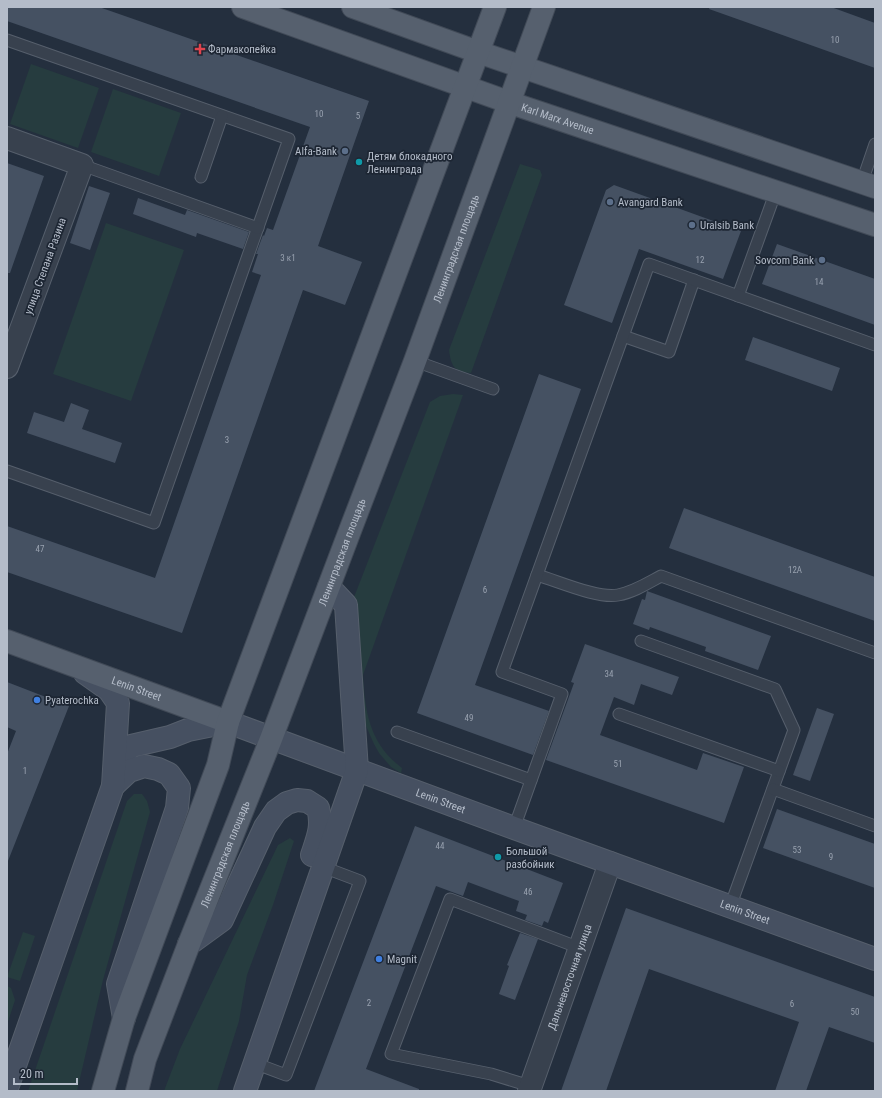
<svg xmlns="http://www.w3.org/2000/svg" width="882" height="1098" font-family="'Roboto Condensed',sans-serif">
	<style>
		.green { fill: #263c3f }
		.building { fill: #455162 }
		.lines { fill: none; stroke-linecap: round; stroke-linejoin: round }
		.service-casing { stroke: #565f6c; stroke-width: 13 }
		.minor-casing { stroke: #565f6c; stroke-width: 24 }
		.secondary-casing { stroke: #565f6c; stroke-width: 24 }
		.primary-casing { stroke: #414a57; stroke-width: 24 }
		.service { stroke: #38414e; stroke-width: 11 }
		.minor { stroke: #38414e; stroke-width: 22 }
		.secondary { stroke: #465061; stroke-width: 22 }
		.primary { stroke: #56606e; stroke-width: 22 }
		.health-dot { fill: #e0444e; stroke: #1d2633; stroke-width: 1.5 }
		.service-dot { fill: #5c6f8a; stroke: #1d2633; stroke-width: 1.5 }
		.culture-dot { fill: #0f9aa8; stroke: #1d2633; stroke-width: 1.5 }
		.shop-dot { fill: #3f7fe0; stroke: #1d2633; stroke-width: 1.5 }
		.labels { text-anchor: middle; stroke-width: 3.5; stroke-linejoin: round; paint-order: stroke }
		.number-label { font-size: 9px; fill: #98a1af }
		.poi-label { font-size: 11px; fill: #b4bcc9; stroke: #1d2633; text-anchor: start }
		.street-label { font-size: 11px; fill: #b4bcc9; stroke: #1d2633 }
	</style>
	<rect width="100%" height="100%" fill="#242f3e"/>
	<g class="green">
		<path d="M31,64L99,88L78,148L10,124Z"/>
		<path d="M113,89L181,113L159,176L91,152Z"/>
		<path d="M520,164L540,170L542,175L471,373C454,372 451,366 449,350Z"/>
		<path d="M106,223L184,250L131,401L53,374Z"/>
		<path d="M453,394L463,395L363,675C365,713 370,744 402,768L401,773L391,767L379,753L374,744L366,726L362,709L349,610L430,402L440,396Z"/>
		<path d="M134,794H142L147,801L150,812L103,980L77,1091H28L127,801Z"/>
		<path d="M290,838L294,841L273,905L247,975L239,1021L217,1091H164L180,1049L278,845Z"/>
		<path d="M23,932L35,936L20,981L7,977Z"/>
		<path d="M7,986L11,988L15,1000L7,1025Z"/>
	</g>
	<g class="building">
		<path d="M7,7H99L369,101L318,246L362,262L345,305L303,290L182,633L7,572V526L155,578L261,275L252,272L258,254H256L263,235L264,236L267,228L273,230L310,127L7,21Z"/>
		<path d="M710,7H831L875,23V68L709,9Z"/>
		<path d="M7,163L44,176L10,273H7Z"/>
		<path d="M614,185L741,231L723,279L639,249L612,323L564,305L606,190Z"/>
		<path d="M89,186L110,193L90,250L70,243Z"/>
		<path d="M138,198L185,215L187,210L249,232L243,249L197,233L196,237L133,214Z"/>
		<path d="M777,244L875,279V325L762,284Z"/>
		<path d="M753,337L840,368L832,391L745,360Z"/>
		<path d="M539,374L581,389L475,685L549,711L533,755L417,713Z"/>
		<path d="M71,403L89,410L82,429L122,443L115,463L27,433L34,412L64,422Z"/>
		<path d="M684,508L875,577V621L669,548Z"/>
		<path d="M647,591L771,636L758,670L705,651L706,647L650,627L649,630L633,624L642,599L645,600Z"/>
		<path d="M585,644L679,677L672,695L641,684L634,705L614,697L600,735L697,770L703,753L744,767L724,823L546,760L574,683L571,682Z"/>
		<path d="M7,682L69,706L8,861H7V754L16,731L7,727Z"/>
		<path d="M817,708L834,714L810,781L793,775Z"/>
		<path d="M777,809L875,844V888L763,848Z"/>
		<path d="M415,826L563,883L548,923L544,921L542,926L525,920L527,915L516,911L519,901L468,882L463,896L436,886L366,1069L419,1089V1091H314Z"/>
		<path d="M626,908L875,997V1043L829,1027L806,1091H775L799,1022L649,969L606,1091H561Z"/>
		<path d="M520,933L538,939L515,1000L499,994L509,966L507,965Z"/>
	</g>
	<g class="lines">
		<defs>
			<g id="service">
				<path d="M7,40L289,139L154,523L7,471"/>
				<path d="M82,165L258,228"/>
				<path d="M201,177L222,116"/>
				<path d="M862,182L875,144"/>
				<path d="M738,296L776,191"/>
				<path d="M623,336L669,352L694,280"/>
				<path d="M415,361L493,389"/>
				<path d="M537,575C558,581 598,599 618,595C634,592 648,583 661,576L875,653"/>
				<path d="M641,641L775,689L794,730L730,907"/>
				<path d="M619,714L779,771"/>
				<path d="M397,732L531,780"/>
				<path d="M773,789L875,826"/>
				<path d="M514,828L562,694L502,672L649,264L875,345"/>
				<path d="M254,1063L286,1075L360,881L323,867"/>
				<path d="M530,1086L491,1074L391,1054L450,899L580,948"/>
			</g>
			<g id="minor">
				<path d="M7,138L82,165L7,367"/>
				<path id="s1" d="M529,1091L610,863"/>
			</g>
			<g id="secondary">
				<path id="s2" d="M115,764L131,746L170,737L188,730L228,722L514,828L875,959"/>
				<path d="M113,786L129,771L144,766L158,769L169,774L179,788L177,808L118,984L124,1018"/>
				<path d="M189,944L222,920L265,827L276,811L287,803L297,800L307,801L318,808C323,826 318,837 312,855"/>
				<path d="M7,1088L113,786L118,703L109,690L85,673"/>
				<path d="M245,1091L357,770L346,605L329,587"/>
			</g>
			<g id="primary">
				<path id="s3" d="M243,7L508,102L875,225"/>
				<path d="M353,7L478,52L875,187"/>
				<path id="s4" d="M7,641L228,722"/>
				<path d="M103,1091L124,1018L218,765L228,722L495,7"/>
				<path id="s5" d="M137,1091L145,1059L189,944L271,739L351,528L415,361L544,7"/>
			</g>
		</defs>
		<use href="#service" class="service-casing"/>
		<use href="#minor" class="minor-casing"/>
		<use href="#secondary" class="secondary-casing"/>
		<use href="#primary" class="primary-casing"/>
		<use href="#service" class="service"/>
		<use href="#minor" class="minor"/>
		<use href="#secondary" class="secondary"/>
		<use href="#primary" class="primary"/>
	</g>
	<path class="health-dot" d="M198 43h4v4h4v4h-4v4h-4v-4h-4v-4h4z"/>
	<g class="service-dot">
		<circle cx="345" cy="151" r="4"/>
		<circle cx="610" cy="202" r="4"/>
		<circle cx="692" cy="225" r="4"/>
		<circle cx="822" cy="260" r="4"/>
	</g>
	<g class="culture-dot">
		<circle cx="359" cy="162" r="4"/>
		<circle cx="498" cy="857" r="4"/>
	</g>
	<g class="shop-dot">
		<circle cx="37" cy="700" r="4"/>
		<circle cx="379" cy="959" r="4"/>
	</g>
	<g class="labels">
		<g class="number-label">
			<text x="835" y="43">10</text>
			<text x="319" y="117">10</text>
			<text x="358" y="119">5</text>
			<text x="288" y="261">3 к1</text>
			<text x="700" y="263">12</text>
			<text x="819" y="285">14</text>
			<text x="227" y="443">3</text>
			<text x="40" y="552">47</text>
			<text x="795" y="573">12А</text>
			<text x="485" y="593">6</text>
			<text x="609" y="677">34</text>
			<text x="469" y="721">49</text>
			<text x="618" y="767">51</text>
			<text x="25" y="774">1</text>
			<text x="440" y="849">44</text>
			<text x="797" y="853">53</text>
			<text x="831" y="860">9</text>
			<text x="528" y="895">46</text>
			<text x="369" y="1006">2</text>
			<text x="792" y="1007">6</text>
			<text x="855" y="1015">50</text>
		</g>
		<g class="poi-label">
			<text x="208" y="53">Фармакопейка</text>
			<text x="337" y="155" text-anchor="end">Alfa-Bank</text>
			<text x="367" y="160">Детям блокадного<tspan x="367" dy="13">Ленинграда</tspan></text>
			<text x="618" y="206">Avangard Bank</text>
			<text x="700" y="229">Uralsib Bank</text>
			<text x="814" y="264" text-anchor="end">Sovcom Bank</text>
			<text x="45" y="704">Pyaterochka</text>
			<text x="506" y="855">Большой<tspan x="506" dy="13">разбойник</tspan></text>
			<text x="387" y="963">Magnit</text>
		</g>
		<g class="street-label">
			<text dy="4" stroke="none"><textPath href="#s3" startOffset="334">Karl Marx Avenue</textPath></text>
			<text dy="4" stroke="none"><textPath href="#s5" startOffset="901">Ленинградская площадь</textPath></text>
			<text transform="translate(45 266) rotate(-70)" y="4">улица Степана Разина</text>
			<text dy="4" stroke="none"><textPath href="#s5" startOffset="577">Ленинградская площадь</textPath></text>
			<text dy="4" stroke="none"><textPath href="#s4" startOffset="138">Lenin Street</textPath></text>
			<text dy="4" stroke="none"><textPath href="#s2" startOffset="351">Lenin Street</textPath></text>
			<text dy="4" stroke="none"><textPath href="#s5" startOffset="253">Ленинградская площадь</textPath></text>
			<text dy="4" stroke="none"><textPath href="#s2" startOffset="675">Lenin Street</textPath></text>
			<text dy="4" stroke="none"><textPath href="#s1" startOffset="121">Дальневосточная улица</textPath></text>
		</g>
	</g>
	<rect width="882" height="1098" fill="none" stroke="#b4bcc9" stroke-width="16"/>
	<path d="M14 1078v6h63v-6" fill="none" stroke="#b4bcc9" stroke-width="2"/>
	<text x="20" y="1078" font-size="12" fill="#b4bcc9" stroke="#1d2633" stroke-width="3" paint-order="stroke">20 m</text>
</svg>
